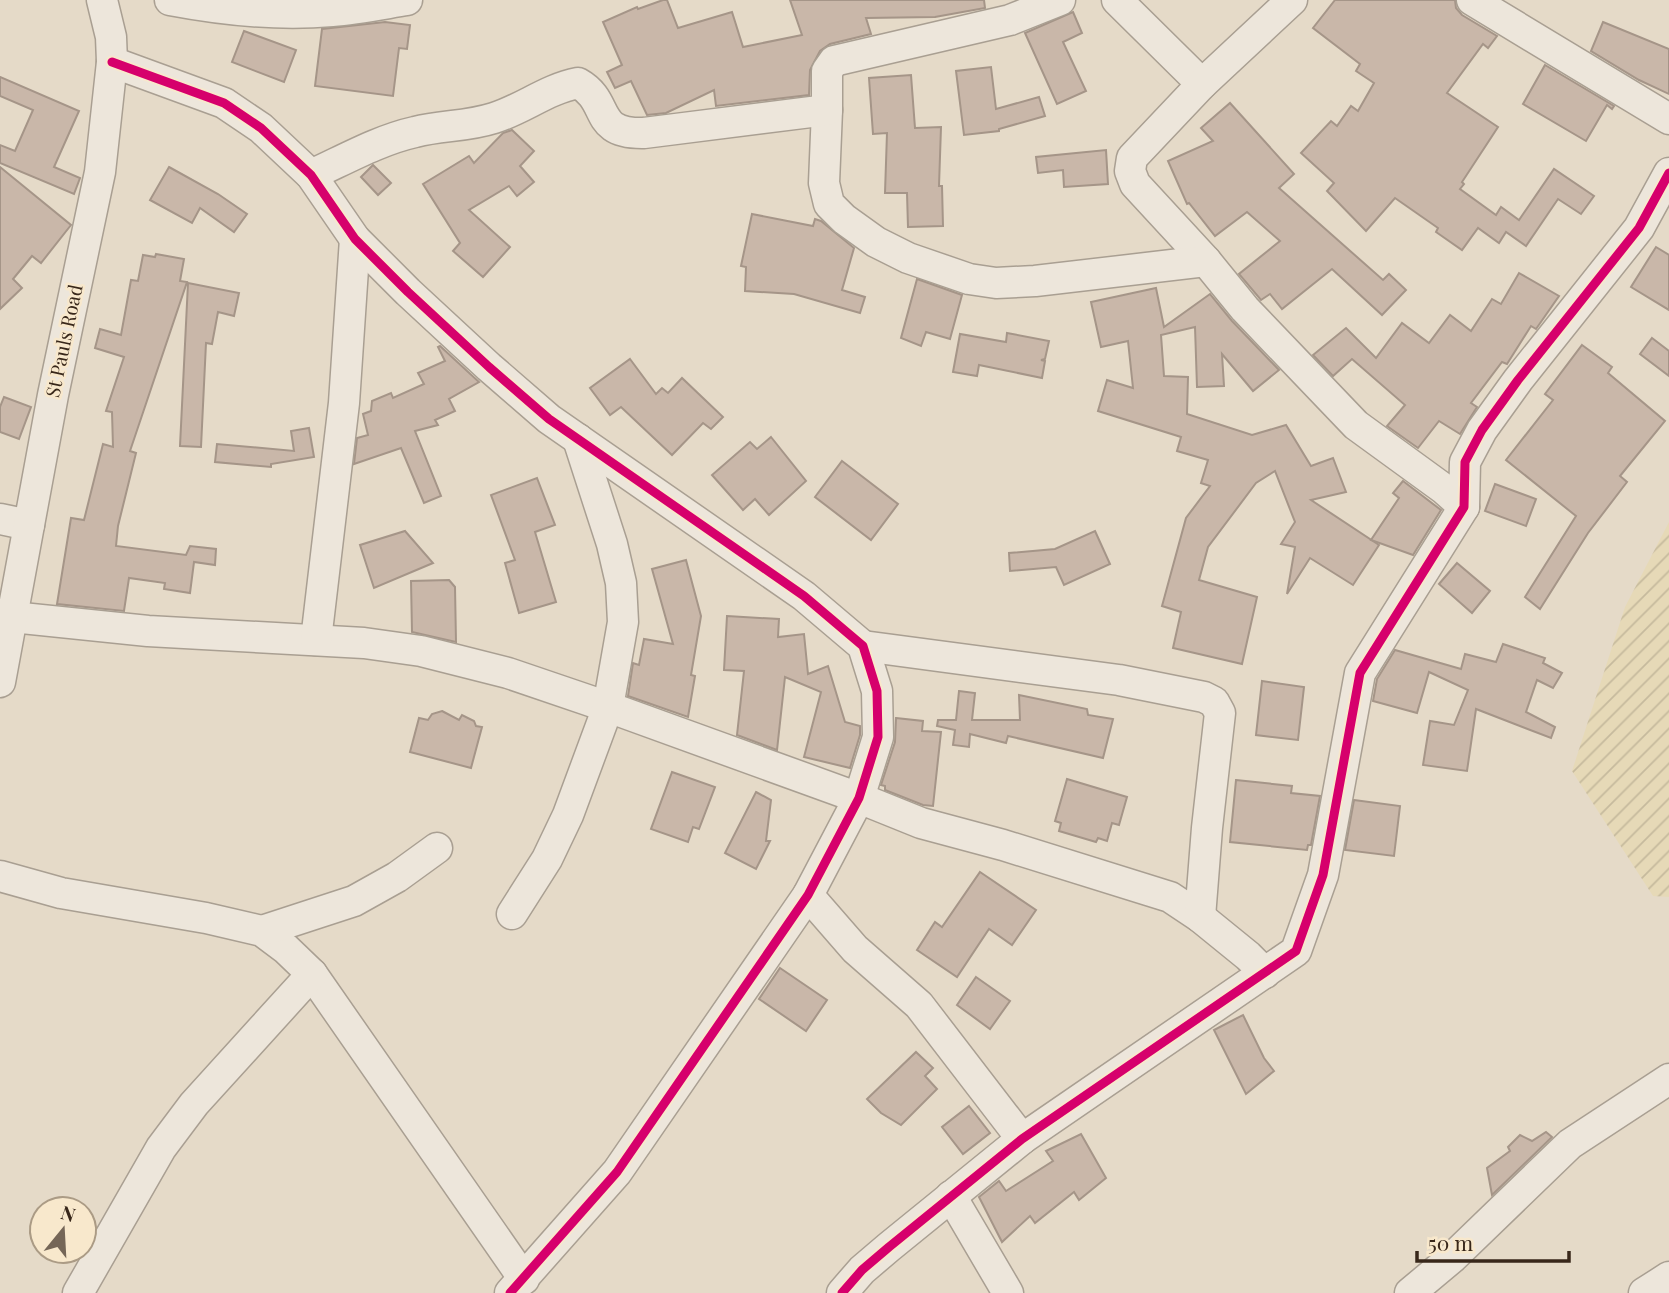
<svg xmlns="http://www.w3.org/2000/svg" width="1669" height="1293" font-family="'Playfair Display',serif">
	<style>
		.farmland { fill: url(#farmland-furrows) }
		.building { fill: #c9b7a9; stroke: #a59588; stroke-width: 2 }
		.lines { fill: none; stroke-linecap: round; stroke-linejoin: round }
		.minor-casing { stroke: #a99f92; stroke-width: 33 }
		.minor { stroke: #ede6db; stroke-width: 30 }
		.cycleway-casing { stroke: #f8e8cc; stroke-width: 13 }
		.cycleway { stroke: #d6006c; stroke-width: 9 }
		.labels { text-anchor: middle; stroke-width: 5; stroke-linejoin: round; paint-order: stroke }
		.street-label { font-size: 19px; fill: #38271a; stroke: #f8e8cc }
	</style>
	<defs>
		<pattern id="farmland-furrows" width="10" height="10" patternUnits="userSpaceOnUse" patternTransform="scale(1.75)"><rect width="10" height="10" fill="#e6d9b7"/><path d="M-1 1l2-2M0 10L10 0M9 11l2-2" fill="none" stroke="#c6ba9d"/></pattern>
	</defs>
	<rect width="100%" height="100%" fill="#e5dac8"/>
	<path class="farmland" d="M1669,522V897L1653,896L1572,771L1625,607Z"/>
	<g class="building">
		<path d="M663,0H667L678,28L732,12L743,47L802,35L790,0H984L985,8L935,17L866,18L871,34L830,44L820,51L810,70L809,95L716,106L714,90L666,113L647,115L631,81L615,88L607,72L622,65L603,22L637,7L638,9Z"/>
		<path d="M1335,0H1455L1456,8L1462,15L1497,36L1488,48L1483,44L1447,93L1498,127L1462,182L1464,184L1460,189L1496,215L1501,207L1519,220L1554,169L1594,196L1581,214L1558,199L1526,246L1506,232L1499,243L1478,228L1462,250L1436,232L1438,228L1395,198L1366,231L1327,191L1334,183L1301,153L1331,121L1337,126L1351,106L1358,111L1374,83L1356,71L1360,64L1313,28Z"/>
		<path d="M1073,12L1082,33L1063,42L1086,91L1057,104L1025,33Z"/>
		<path d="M385,22L410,25L407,49L399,48L393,96L315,86L322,29Z"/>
		<path d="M1603,22L1669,49V94L1639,80L1591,51Z"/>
		<path d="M244,31L296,50L284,82L232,62Z"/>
		<path d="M1545,65L1614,106L1612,109L1607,105L1586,141L1523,104Z"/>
		<path d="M991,67L996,109L1039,97L1045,116L999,129V131L964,135L956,71Z"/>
		<path d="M911,75L915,128L941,127L939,186H942L943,226L908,227L907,193H885L887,133L873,134L869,78Z"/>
		<path d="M0,77L79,111L54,167L80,178L74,194L0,163V145L15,151L33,110L0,96Z"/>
		<path d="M1230,103L1294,174L1279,188L1383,280L1389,274L1406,290L1382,315L1332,269L1282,309L1270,294L1261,300L1239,274L1280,241L1247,212L1215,236L1189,203L1187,204L1168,161L1213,141L1201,128Z"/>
		<path d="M512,130L534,151L520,166L534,182L517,196L509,186L469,210L510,247L483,277L453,251L460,243L423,184L469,156L474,163L503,133Z"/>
		<path d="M1106,150L1108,184L1064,187L1063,170L1038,173L1036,157Z"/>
		<path d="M373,165L391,183L378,195L361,177Z"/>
		<path d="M0,167L71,225L41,263L32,256L13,279L22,288L0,309Z"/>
		<path d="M169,167L218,194L247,214L234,232L200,208L192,223L150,200Z"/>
		<path d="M752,214L813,226L815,219L821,221L854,248L842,290L865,297L860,313L794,294L745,291L746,267L741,266Z"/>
		<path d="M1656,247L1669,255V310L1631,287Z"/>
		<path d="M156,254L184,259L180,281L187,282L130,451L136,453L118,526L116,546L186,555L190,546L216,549L215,565L194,562L190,593L164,589L165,583L129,578L124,611L57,604L71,518L84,520L103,444L113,447L112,412L106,411L124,357L95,348L100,329L121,335L131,280L138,281L143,255L155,257Z"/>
		<path d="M1519,273L1559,296L1536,329L1531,326L1507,364L1502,362L1471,403L1477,407L1460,434L1439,421L1418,448L1387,426L1405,405L1352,359L1333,376L1313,355L1346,328L1376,358L1402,323L1429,343L1450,315L1471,331L1492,299L1501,304Z"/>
		<path d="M917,279L962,295L950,339L926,332L921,346L901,338Z"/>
		<path d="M188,283L239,293L234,316L218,312L212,344L206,343L201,447L180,446Z"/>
		<path d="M1156,288L1164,327L1210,294L1232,321L1279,370L1253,391L1222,354L1224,386L1197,387L1195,327L1161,335L1164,376L1188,377L1187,414L1252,435L1286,425L1311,466L1333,458L1346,492L1311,500L1379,545L1353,585L1310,558L1287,594L1295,547L1281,544L1295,522L1275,471L1256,483L1208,547L1199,580L1257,597L1242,664L1173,648L1181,612L1162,606L1186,518L1210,486L1201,483L1208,460L1177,451L1181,437L1098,411L1107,380L1133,388L1128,341L1101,347L1091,302Z"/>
		<path d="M1007,333L1049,341L1045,359L1041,360L1045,361L1042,378L979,365L977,376L953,372L960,334L1006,342Z"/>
		<path d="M1652,338L1669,351V376L1640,354Z"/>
		<path d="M1582,345L1612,367L1608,373L1665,421L1620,476L1627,482L1588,533L1540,609L1525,597L1576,516L1506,460L1553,400L1545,394Z"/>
		<path d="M440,346L479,382L449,399L455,411L435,420L438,425L415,431L441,496L424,503L401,448L354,464L357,438L368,435L363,414L371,411L372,401L391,393L393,398L424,384L418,373L445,361L438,347Z"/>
		<path d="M630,359L656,394L662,388L668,393L682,378L723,417L711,429L703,423L672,455L621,407L610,415L590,388Z"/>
		<path d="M4,397L31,407L19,439L0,432V407Z"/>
		<path d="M309,428L314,457L271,464V467L215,462L217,444L294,451L291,431Z"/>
		<path d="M771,437L806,481L769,515L755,499L743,510L712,475L750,442L757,449Z"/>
		<path d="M842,461L898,504L871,540L815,497Z"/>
		<path d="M537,478L555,525L535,532L556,602L519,613L505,563L515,560L491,495Z"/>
		<path d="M1403,481L1441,510L1413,555L1371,540L1399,498L1393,493Z"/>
		<path d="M1495,484L1536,499L1526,526L1485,511Z"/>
		<path d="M405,531L433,563L374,588L360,545Z"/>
		<path d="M1095,531L1110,564L1064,585L1056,567L1010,571L1009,553L1055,549Z"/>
		<path d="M686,560L701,616L691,675L695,676L688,717L628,696L633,663L639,665L644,639L673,644L652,569Z"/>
		<path d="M1457,563L1490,591L1472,613L1439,584Z"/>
		<path d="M449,580L455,587L456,642L412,632L411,581Z"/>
		<path d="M727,616L779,619L778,637L804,634L808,674L828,666L845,722L860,726V735L850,768L804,757L821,692L785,677L777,750L737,735L744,671L724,670Z"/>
		<path d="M1503,644L1545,658L1543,663L1562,673L1553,688L1537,680L1526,712L1555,727L1551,738L1476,709L1467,771L1423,765L1430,721L1454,725L1468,690L1429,672L1417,713L1373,701L1377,679L1395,650L1461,669L1465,654L1496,662Z"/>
		<path d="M1262,681L1304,687L1298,740L1256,735Z"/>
		<path d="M959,691L975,693L972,720H1020L1019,695L1087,709L1088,715L1113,719L1103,758L1008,736L1006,743L970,734L969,747L953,745L955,730L937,726L938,720H956Z"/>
		<path d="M442,711L459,720L462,715L474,721L476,726L482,727L471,768L410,752L419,718L428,720L432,714Z"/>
		<path d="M896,718L923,721L922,731L941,732L933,806L923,805L885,790V786L881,785L895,742Z"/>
		<path d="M672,772L715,787L699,829L693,827L688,842L651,829Z"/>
		<path d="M1067,779L1127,797L1119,825L1112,823L1107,841L1098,838L1096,842L1059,831L1061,823L1055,821Z"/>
		<path d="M1236,780L1292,786L1291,793L1320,796L1311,845H1308L1307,850L1230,842Z"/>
		<path d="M756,792L771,800L766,841H770L756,869L725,853Z"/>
		<path d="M1354,800L1400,806L1394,856L1345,850Z"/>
		<path d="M980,872L1036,910L1012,945L989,929L957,977L917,950L935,922L942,927Z"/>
		<path d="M780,968L827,1000L806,1031L759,999Z"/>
		<path d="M976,977L1010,1001L990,1029L957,1005Z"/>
		<path d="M1243,1015L1264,1058L1274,1071L1246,1094L1214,1030Z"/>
		<path d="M916,1052L933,1068L925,1076L937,1089L901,1125L881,1113L867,1099Z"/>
		<path d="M969,1106L990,1133L963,1154L942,1127Z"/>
		<path d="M1546,1132L1552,1137L1492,1195L1487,1168L1510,1151L1508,1147L1520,1135L1532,1141Z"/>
		<path d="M1081,1134L1106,1178L1079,1200L1074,1192L1035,1223L1030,1216L1002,1242L979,1197L999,1181L1006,1191L1053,1161L1046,1151Z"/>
	</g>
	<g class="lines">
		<defs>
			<g id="minor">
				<path d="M170,0C223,10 278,16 332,11C357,9 382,4 407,0"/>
				<path d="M1117,0L1202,84"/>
				<path d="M1292,0L1202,84L1132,158L1130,171L1135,184L1206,261L1245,309L1356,425L1444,489L1464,507"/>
				<path d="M1472,0L1669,119"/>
				<path d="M112,62L224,103L261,128L311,175L355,239L408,292L489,367L549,419L804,596L863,646L877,691L878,737L859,798L808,895L617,1172L510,1293"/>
				<path d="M827,110L824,183L829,204L844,219L876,242L908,258L969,279L996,283L1035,281L1206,261"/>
				<path d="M311,175C344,160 379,140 415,132C442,125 466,127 494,118C523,109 547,89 578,83C612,102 591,134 644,133L827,110V71L834,61L1010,20L1060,0"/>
				<path d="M0,519L29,525"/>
				<path d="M12,617L148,631L364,643L421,651L508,673L608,707L859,798L921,823L1003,845L1170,897L1200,917L1248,956L1265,973"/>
				<path d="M316,640L344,403L355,239"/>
				<path d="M863,646L1119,680L1204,697L1214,702L1220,713L1207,828L1200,917"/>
				<path d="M0,682L53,395L100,172L112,62L111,37L102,0"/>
				<path d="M0,876L61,893L206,918L262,931L286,949L312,974L524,1279"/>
				<path d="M808,895L855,949L919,1005L1022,1139"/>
				<path d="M512,914L547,859L568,815L608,707L623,622L621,583L612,544L578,439"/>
				<path d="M262,931L354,901L397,877L437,848"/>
				<path d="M951,1196L1008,1293"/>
				<path d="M78,1293L161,1148L194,1104L312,974"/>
				<path d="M842,1293L862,1270L889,1247L1022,1139L1296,951L1323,875L1360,673L1464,507L1465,462L1482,430L1518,380L1639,228L1669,173"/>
				<path d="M1410,1293L1453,1257L1570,1144L1669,1079"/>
				<path d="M1644,1293L1669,1277"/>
			</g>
		</defs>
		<use href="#minor" class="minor-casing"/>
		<use href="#minor" class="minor"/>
		<defs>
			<g id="cycleway">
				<path d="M112,62L224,103L261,128L311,175L355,239L408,292L489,367L549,419L804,596L863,646L877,691L878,737L859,798L808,895L617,1172L510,1293"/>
				<path d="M842,1293L862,1270L889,1247L1022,1139L1296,951L1323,875L1360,673L1464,507L1465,462L1482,430L1518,380L1639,228L1669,173"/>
			</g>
		</defs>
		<use href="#cycleway" class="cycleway-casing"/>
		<use href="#cycleway" class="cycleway"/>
	</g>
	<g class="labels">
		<g class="street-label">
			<text transform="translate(64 341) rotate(-78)" y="7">St Pauls Road</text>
		</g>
	</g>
	<g transform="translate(63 1230) rotate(18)"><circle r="33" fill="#f8e8cc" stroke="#ab9b85" stroke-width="2"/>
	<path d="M0-5L12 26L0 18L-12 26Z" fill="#756657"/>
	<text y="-10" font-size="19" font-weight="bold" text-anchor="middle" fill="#38271a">N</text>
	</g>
	<path d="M1417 1251v10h152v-10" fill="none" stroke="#38271a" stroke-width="3.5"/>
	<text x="1428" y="1251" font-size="21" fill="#38271a" stroke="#f8e8cc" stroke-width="5" paint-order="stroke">50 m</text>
</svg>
